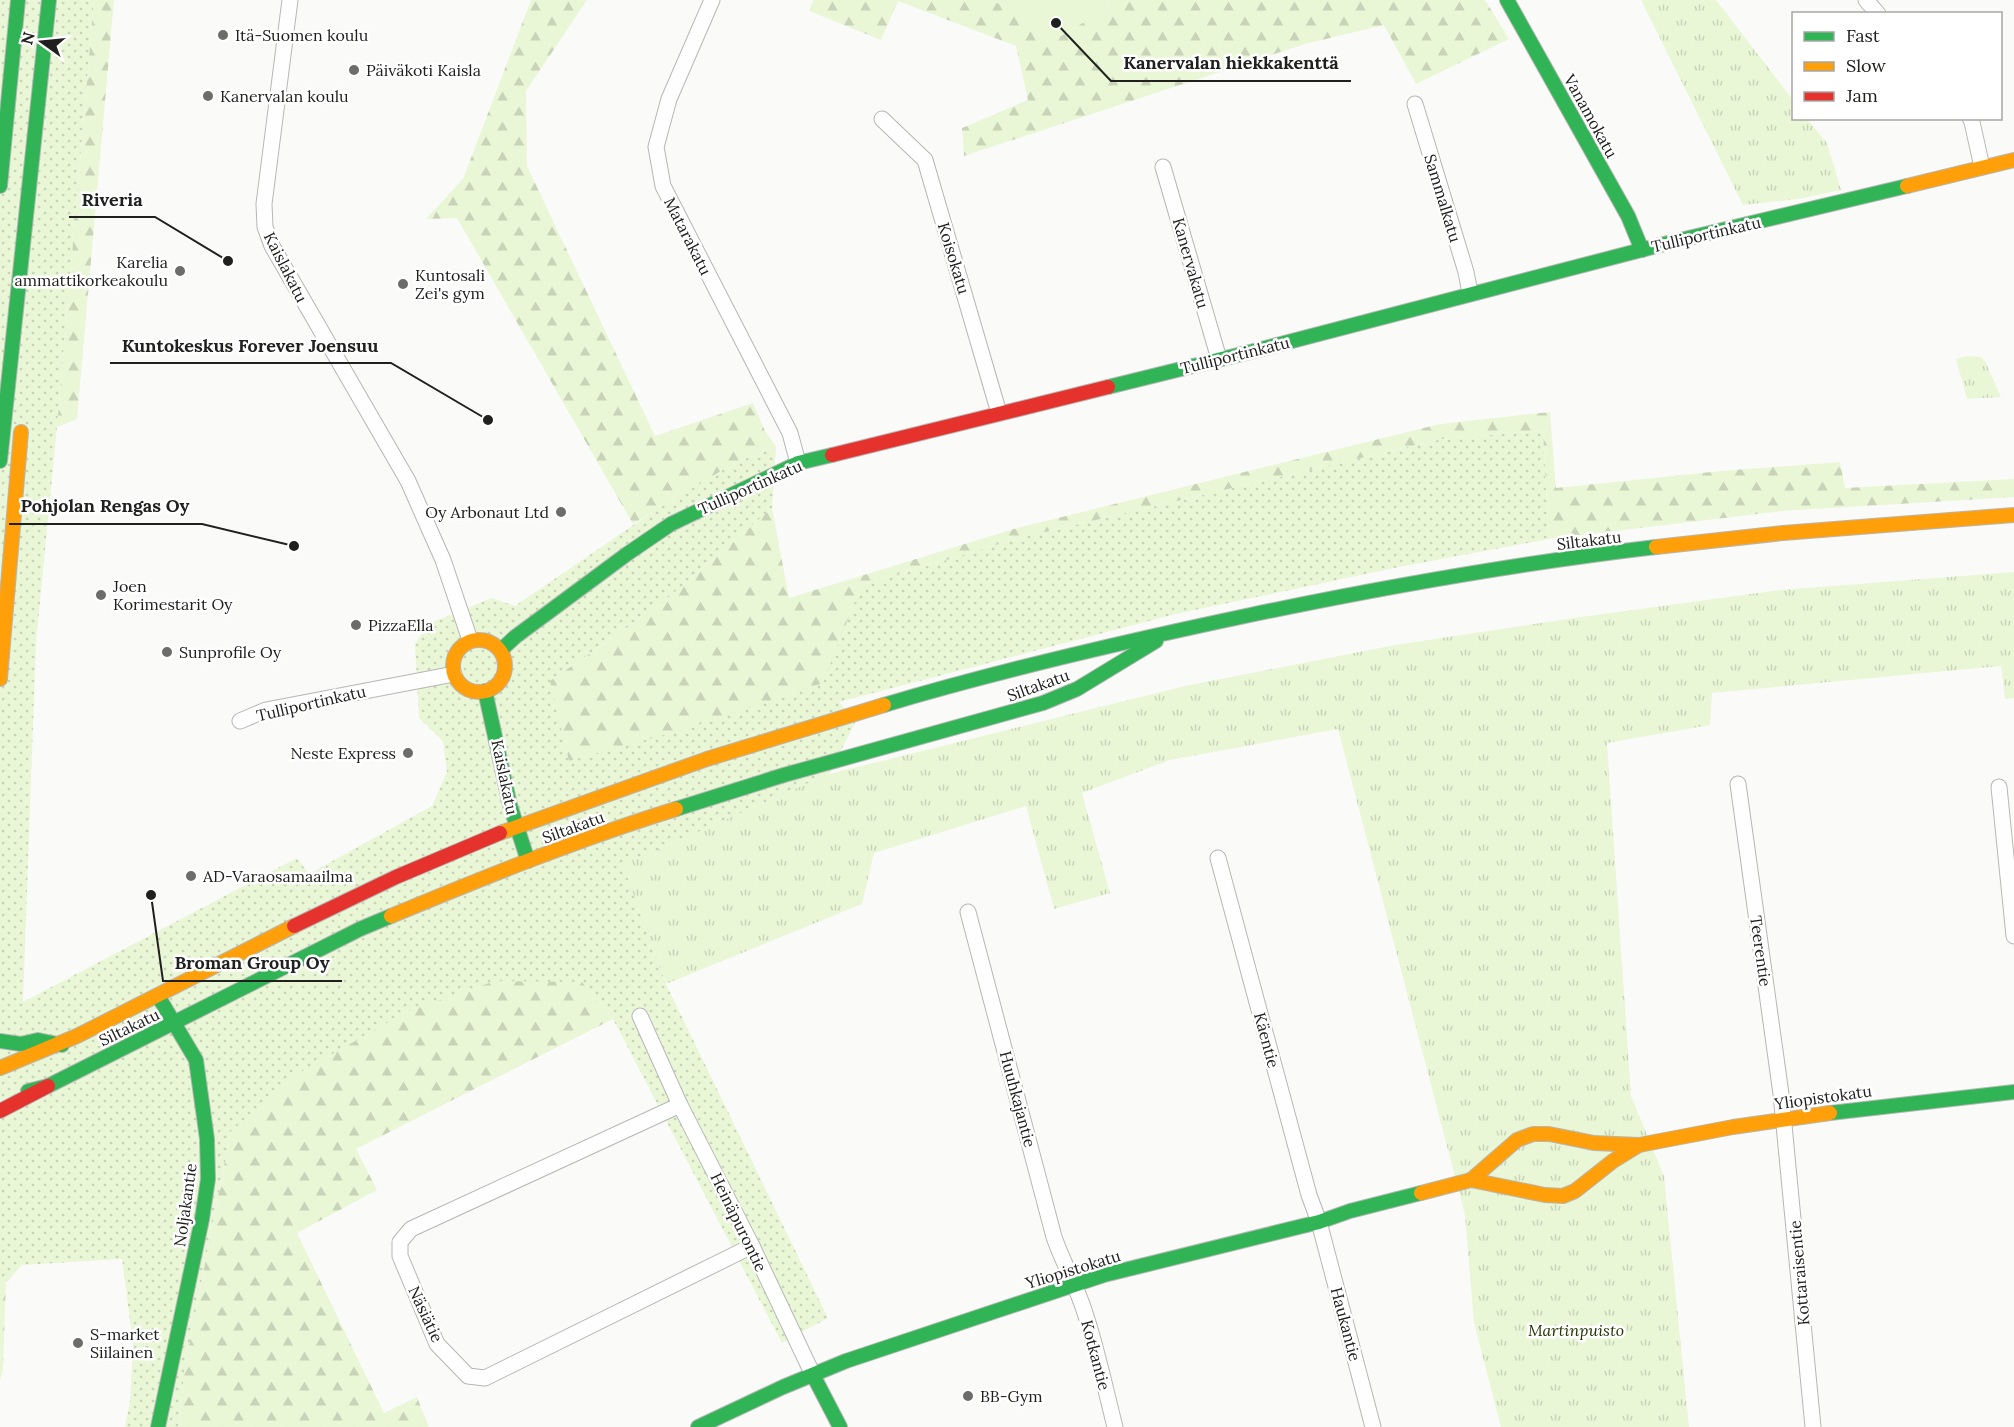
<svg xmlns="http://www.w3.org/2000/svg" width="2014" height="1427" font-family="Lora,serif">
	<style>
		.grass { fill: url(#grass-dots) }
		.forest { fill: url(#forest-firs) }
		.park { fill: url(#park-tufts) }
		.garden { fill: #e9f7d7 }
		.lines { fill: none; stroke-linecap: round; stroke-linejoin: round }
		.street-casing { stroke: #b6b7b5; stroke-width: 17 }
		.fast-casing { stroke: #b6b7b5; stroke-width: 16 }
		.slow-casing { stroke: #b6b7b5; stroke-width: 16 }
		.jam-casing { stroke: #b6b7b5; stroke-width: 16 }
		.street { stroke: #fefefe; stroke-width: 15 }
		.fast { stroke: #30b455; stroke-width: 14 }
		.slow { stroke: #ff9f0a; stroke-width: 14 }
		.jam { stroke: #e5322d; stroke-width: 14 }
		.poi-dot { fill: #6c6d6b; stroke: #fff; stroke-width: 2 }
		.labels { text-anchor: middle; stroke-width: 5; stroke-linejoin: round; paint-order: stroke }
		.poi-label { font-size: 16px; fill: #20211f; stroke: #fff; text-anchor: start }
		.street-label { font-size: 16px; fill: #20211f; stroke: #fff }
		.park-label { font-size: 16px; font-style: italic; fill: #233400; stroke: #fff }
		.leader { fill: none; stroke: #20211f; stroke-width: 2 }
		.callout-dot { fill: #20211f; stroke: #fff; stroke-width: 2 }
		.callout-label { font-size: 18px; text-anchor: middle; font-weight: bold; fill: #20211f; stroke: #fff; stroke-width: 5; stroke-linejoin: round; paint-order: stroke }
	</style>
	<defs>
		<pattern id="grass-dots" width="8" height="8" patternUnits="userSpaceOnUse" patternTransform="scale(1.5)"><rect width="8" height="8" fill="#e9f7d7"/><path d="M2 2h.1M6 6h.1" fill="none" stroke="#c8d3b8" stroke-width="1.8" stroke-linecap="round"/></pattern>
		<pattern id="forest-firs" width="22" height="20" patternUnits="userSpaceOnUse" patternTransform="scale(1.5)"><rect width="22" height="20" fill="#e9f7d7"/><path d="M5 1l3.5 6h-7zM16 11l3.5 6h-7z" fill="#c8d3b8"/></pattern>
		<pattern id="park-tufts" width="24" height="20" patternUnits="userSpaceOnUse" patternTransform="scale(1.5)"><rect width="24" height="20" fill="#e9f7d7"/><path d="M3 7l-1-3M5 7V3M7 7l1-3M15 17l-1-3M17 17v-4M19 17l1-3" fill="none" stroke="#c8d3b8"/></pattern>
	</defs>
	<rect width="100%" height="100%" fill="#fafbf9"/>
	<path class="grass" d="M0,0H94L57,427L36,643L23,1002L297,858L309,874L432,806L447,772L443,741L419,718L415,644L428,624L492,598L515,606L673,498L734,463L776,447L772,508L661,604L550,681L822,683L860,586L1019,538L1442,439L1543,431L1549,539L1399,567L1176,614L839,702L856,721L829,774L624,865L666,984L828,1318L782,1343L613,1019L582,983L231,1131L186,1361L178,1427H125L130,1401L133,1344L122,1259L22,1265L6,1283L0,1284Z"/>
	<g class="forest">
		<path d="M94,0H114L77,419L57,427Z"/>
		<path d="M531,0H587L526,91L527,166L655,436L753,403L765,431L776,447L734,463L633,524L457,218L426,219L463,179Z"/>
		<path d="M813,0H987L1010,7L1054,40L1109,7L1107,0H1485L1509,39L1416,84L1384,25L1305,44L964,156L962,128L1028,100L1016,46L898,1L881,40L809,11Z"/>
		<path d="M1550,412L1556,488L1721,471L1840,462L1845,488L2014,479V497L1782,511L1549,539L1543,431L1442,439L1019,538L861,586L823,683L689,728L569,761L550,681L661,604L772,508L789,598L1017,528L1440,424Z"/>
		<path d="M495,981L582,982L613,1019L356,1149L377,1190L297,1233L384,1413L417,1397L429,1427H178L186,1361L231,1131L299,1073L408,1011Z"/>
		<path d="M6,1283L3,1368L0,1381V1284Z"/>
	</g>
	<g class="park">
		<path d="M1641,0H1716L1793,100L1794,118L1807,119L1827,143L1841,190L1798,199L1743,205Z"/>
		<path d="M1967,356L1981,357L1985,361L2001,397L1967,399L1956,359Z"/>
		<path d="M2014,572V698L2005,699L2001,666L1712,693L1710,725L1607,743L1631,1096L1664,1176L1689,1427H1501L1474,1323L1465,1215L1338,729L1170,760L1082,793L1110,893L1054,909L1026,806L874,853L862,904L666,984L623,865L829,774L1185,686L1395,645L1574,618L1780,590Z"/>
	</g>
	<path class="garden" d="M987,0H1107L1109,7L1054,40L1010,7Z"/>
	<g class="lines">
		<defs>
			<g id="street">
				<path d="M290,0L264,204L265,227L272,246L408,481L443,560L470,640"/>
				<path d="M712,0L669,99L656,147L663,186L790,433L798,463"/>
				<path d="M1866,0L1878,14"/>
				<path d="M1415,104L1466,272L1470,293"/>
				<path d="M1970,118L1972,122L1982,167"/>
				<path d="M882,119L925,160L999,413"/>
				<path d="M1163,167L1219,359"/>
				<path d="M240,721L266,710L454,674"/>
				<path d="M1738,784L1781,1094L1813,1427"/>
				<path d="M1999,787L2014,936"/>
				<path d="M1218,858L1309,1195L1319,1222L1373,1427"/>
				<path d="M968,912L1054,1237C1063,1263 1076,1285 1084,1310C1097,1348 1105,1388 1115,1427"/>
				<path d="M640,1016L680,1105L752,1246L813,1375"/>
				<path d="M680,1105L411,1229L400,1242V1256L437,1344L468,1376L485,1378L752,1246"/>
			</g>
			<g id="fast">
				<path d="M1507,0L1628,216L1642,250"/>
				<path d="M0,186L18,0"/>
				<path d="M1108,387L1250,352L1672,242L1907,186"/>
				<path d="M0,461L49,0"/>
				<path d="M501,650L515,637L627,554L671,524L798,463L832,455"/>
				<path d="M485,691L510,805L528,861"/>
				<path d="M884,705C1004,669 1127,641 1250,615C1384,587 1520,563 1656,547"/>
				<path d="M676,809L784,775L1043,703L1077,689L1156,641"/>
				<path d="M158,996L196,1060L207,1139L208,1179L202,1219L158,1427"/>
				<path d="M0,1041L21,1044L38,1040L62,1045"/>
				<path d="M28,1091L48,1086L360,929L391,916"/>
				<path d="M1830,1113L2014,1092"/>
				<path d="M813,1375L840,1427"/>
				<path d="M698,1427L783,1387L846,1361L1104,1275L1319,1222L1350,1211L1421,1193"/>
			</g>
			<g id="slow">
				<path d="M1907,186L2014,160"/>
				<path d="M1656,547L1783,533L2014,515"/>
				<circle cx="479" cy="666" r="26"/>
				<path d="M0,679L21,432"/>
				<path d="M500,833L707,759L884,705"/>
				<path d="M391,916C485,877 579,839 676,809"/>
				<path d="M0,1068L77,1036L294,926"/>
				<path d="M1471,1180L1517,1140L1533,1134H1549L1594,1143L1639,1145L1733,1127L1830,1113"/>
				<path d="M1421,1193L1471,1180L1545,1195L1563,1196L1575,1191L1613,1161L1639,1145"/>
			</g>
			<g id="jam">
				<path d="M832,455L1108,387"/>
				<path d="M294,926L396,877L500,833"/>
				<path d="M0,1111L48,1086"/>
			</g>
		</defs>
		<use href="#street" class="street-casing"/>
		<use href="#fast" class="fast-casing"/>
		<use href="#slow" class="slow-casing"/>
		<use href="#jam" class="jam-casing"/>
		<use href="#street" class="street"/>
		<use href="#fast" class="fast"/>
		<use href="#slow" class="slow"/>
		<use href="#jam" class="jam"/>
	</g>
	<g class="poi-dot">
		<circle cx="223" cy="35" r="6"/>
		<circle cx="354" cy="70" r="6"/>
		<circle cx="208" cy="96" r="6"/>
		<circle cx="180" cy="271" r="6"/>
		<circle cx="403" cy="284" r="6"/>
		<circle cx="561" cy="512" r="6"/>
		<circle cx="101" cy="595" r="6"/>
		<circle cx="356" cy="625" r="6"/>
		<circle cx="167" cy="652" r="6"/>
		<circle cx="408" cy="753" r="6"/>
		<circle cx="191" cy="876" r="6"/>
		<circle cx="78" cy="1343" r="6"/>
		<circle cx="968" cy="1396" r="6"/>
	</g>
	<g class="labels">
		<g class="poi-label">
			<text x="235" y="41">Itä-Suomen koulu</text>
			<text x="366" y="76">Päiväkoti Kaisla</text>
			<text x="220" y="102">Kanervalan koulu</text>
			<text x="168" y="268" text-anchor="end">Karelia<tspan x="168" dy="18">ammattikorkeakoulu</tspan></text>
			<text x="415" y="281">Kuntosali<tspan x="415" dy="18">Zei's gym</tspan></text>
			<text x="549" y="518" text-anchor="end">Oy Arbonaut Ltd</text>
			<text x="113" y="592">Joen<tspan x="113" dy="18">Korimestarit Oy</tspan></text>
			<text x="368" y="631">PizzaElla</text>
			<text x="179" y="658">Sunprofile Oy</text>
			<text x="396" y="759" text-anchor="end">Neste Express</text>
			<text x="203" y="882">AD-Varaosamaailma</text>
			<text x="90" y="1340">S-market<tspan x="90" dy="18">Siilainen</tspan></text>
			<text x="980" y="1402">BB-Gym</text>
		</g>
		<g class="street-label">
			<text transform="translate(1591 116) rotate(61)" y="6">Vanamokatu</text>
			<text transform="translate(1443 198) rotate(73)" y="6">Sammalkatu</text>
			<text transform="translate(1706 234) rotate(-13)" y="6">Tulliportinkatu</text>
			<text transform="translate(688 236) rotate(63)" y="6">Matarakatu</text>
			<text transform="translate(954 258) rotate(73)" y="6">Koisokatu</text>
			<text transform="translate(1191 263) rotate(74)" y="6">Kanervakatu</text>
			<text transform="translate(286 267) rotate(63)" y="6">Kaislakatu</text>
			<text transform="translate(1235 355) rotate(-14)" y="6">Tulliportinkatu</text>
			<text transform="translate(750 487) rotate(-24)" y="6">Tulliportinkatu</text>
			<text transform="translate(1589 540) rotate(-7)" y="6">Siltakatu</text>
			<text transform="translate(1038 685) rotate(-20)" y="6">Siltakatu</text>
			<text transform="translate(311 703) rotate(-13)" y="6">Tulliportinkatu</text>
			<text transform="translate(505 777) rotate(78)" y="6">Kaislakatu</text>
			<text transform="translate(573 827) rotate(-20)" y="6">Siltakatu</text>
			<text transform="translate(1761 951) rotate(82)" y="6">Teerentie</text>
			<text transform="translate(129 1027) rotate(-26)" y="6">Siltakatu</text>
			<text transform="translate(1267 1040) rotate(75)" y="6">Käentie</text>
			<text transform="translate(1823 1097) rotate(-8)" y="6">Yliopistokatu</text>
			<text transform="translate(1018 1099) rotate(75)" y="6">Huuhkajantie</text>
			<text transform="translate(185 1205) rotate(-82)" y="6">Noljakantie</text>
			<text transform="translate(739 1222) rotate(64)" y="6">Heinäpurontie</text>
			<text transform="translate(1073 1269) rotate(-17)" y="6">Yliopistokatu</text>
			<text transform="translate(1799 1273) rotate(-95)" y="6">Kottaraisentie</text>
			<text transform="translate(426 1314) rotate(65)" y="6">Näsiätie</text>
			<text transform="translate(1346 1324) rotate(75)" y="6">Haukantie</text>
			<text transform="translate(1096 1355) rotate(75)" y="6">Kotkantie</text>
		</g>
		<g class="park-label">
			<text x="1576" y="1336">Martinpuisto</text>
		</g>
	</g>
	<path class="leader" d="M1056 23L1111 81H1351M228 261L155 217H69M488 420L391 363H110M294 546L202 524H9M151 895L163 981H342"/>
	<g class="callout-dot">
		<circle cx="1056" cy="23" r="6"/>
		<circle cx="228" cy="261" r="6"/>
		<circle cx="488" cy="420" r="6"/>
		<circle cx="294" cy="546" r="6"/>
		<circle cx="151" cy="895" r="6"/>
	</g>
	<g class="callout-label">
		<text x="1231" y="69">Kanervalan hiekkakenttä</text>
		<text x="112" y="206">Riveria</text>
		<text x="250" y="352">Kuntokeskus Forever Joensuu</text>
		<text x="105" y="512">Pohjolan Rengas Oy</text>
		<text x="252" y="969">Broman Group Oy</text>
	</g>
	<rect x="1792" y="12" width="210" height="108" fill="#ffffff" stroke="#a6a6a5" stroke-width="1.5"/>
	<rect x="1804" y="32" width="30" height="9" fill="#30b455" stroke="#a6a6a5" stroke-width="1.5"/>
	<text x="1846" y="42" font-size="18" fill="#20211f">Fast</text>
	<rect x="1804" y="62" width="30" height="9" fill="#ff9f0a" stroke="#a6a6a5" stroke-width="1.5"/>
	<text x="1846" y="72" font-size="18" fill="#20211f">Slow</text>
	<rect x="1804" y="92" width="30" height="9" fill="#e5322d" stroke="#a6a6a5" stroke-width="1.5"/>
	<text x="1846" y="102" font-size="18" fill="#20211f">Jam</text>
	<g transform="translate(42 42) rotate(285)" stroke="#ffffff" stroke-width="4.5" paint-order="stroke">
	<path d="M0-4.5L10 22L0 15L-10 22Z" fill="#20211f"/>
	<text y="-9" font-size="16" font-weight="bold" text-anchor="middle" fill="#20211f">N</text>
	</g>
</svg>
